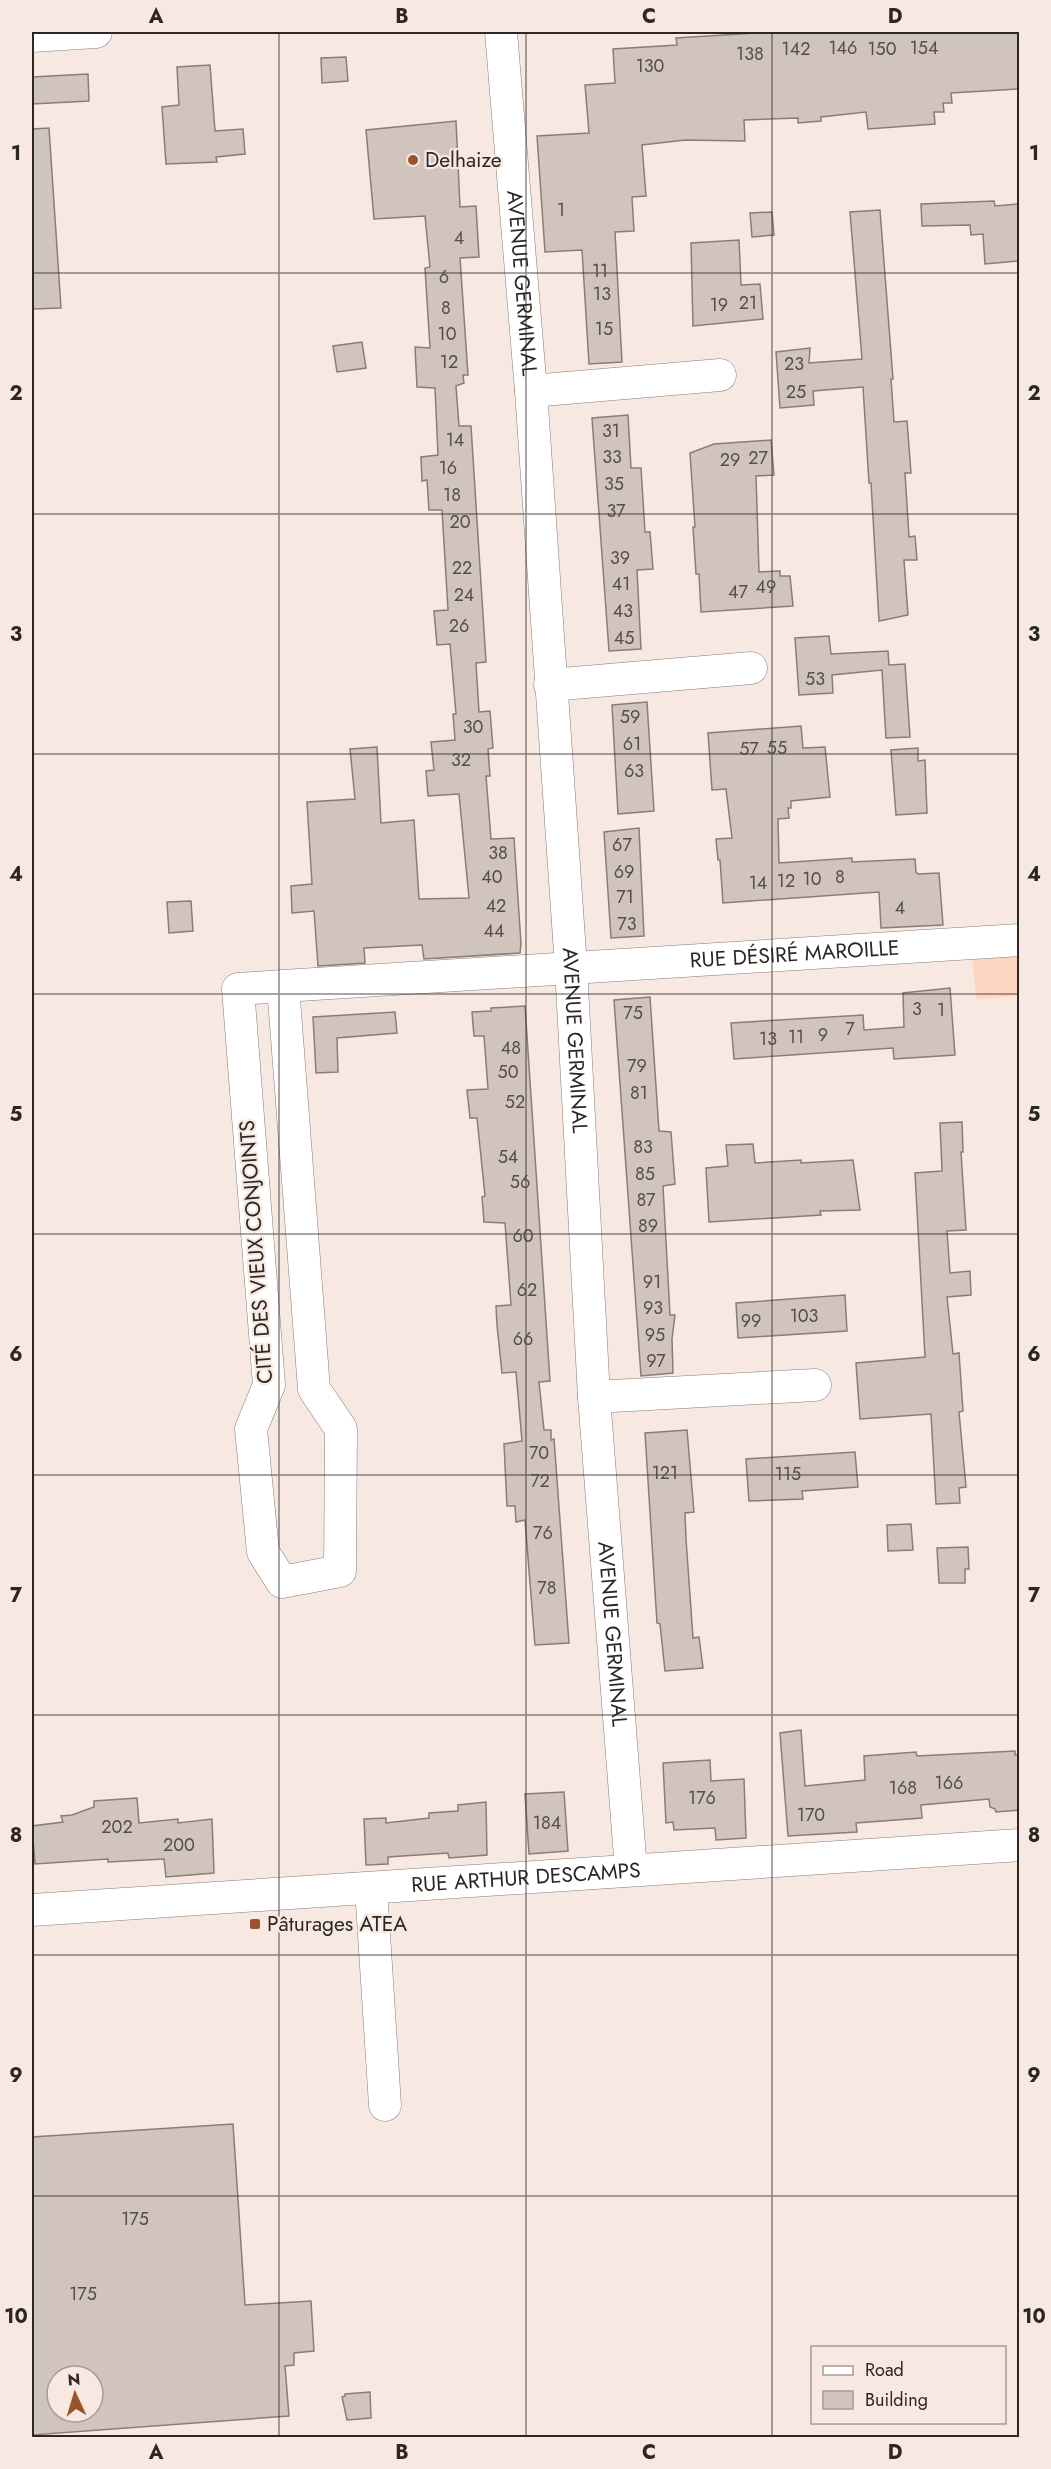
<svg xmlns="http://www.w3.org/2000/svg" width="1051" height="2469" font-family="Jost,sans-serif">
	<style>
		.green { fill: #fdd5c0 }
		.building { fill: #d1c4bd; stroke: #897d76; stroke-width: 1.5; fill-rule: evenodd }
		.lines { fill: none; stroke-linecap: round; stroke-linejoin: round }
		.minor-casing { stroke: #877b75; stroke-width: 33 }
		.minor { stroke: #fff; stroke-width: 32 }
		.grid { fill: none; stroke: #2c2724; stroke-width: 1.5; stroke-opacity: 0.55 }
		.poi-dot { fill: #9a542b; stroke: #f7e9e2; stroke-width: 2 }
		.labels { text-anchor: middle; stroke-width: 4.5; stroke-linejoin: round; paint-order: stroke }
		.number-label { font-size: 18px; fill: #554e4a }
		.poi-label { font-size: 21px; fill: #2c2724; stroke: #f7e9e2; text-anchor: start }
		.street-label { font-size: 21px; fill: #2c2724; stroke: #f7e9e2 }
		.neatline { fill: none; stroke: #2c2724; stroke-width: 2 }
		.grid-label { font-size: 20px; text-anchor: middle; font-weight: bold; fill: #2c2724 }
	</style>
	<rect width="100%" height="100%" fill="#f7e9e2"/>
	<path class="green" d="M1019,950V996L976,999L972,953Z"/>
	<g class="building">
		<path d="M771,32H1020V89L951,93L952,103H943L944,112H934L935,124L868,129L866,112L821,117V121L798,123V118L744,120L745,141L685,140L642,145L646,196L632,197L634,231L615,232L622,362L589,364L582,250L545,252L537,136L589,133L585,85L615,83L613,49L677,45L676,38Z"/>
		<path d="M346,57L348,81L322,83L321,58Z"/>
		<path d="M210,65L215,131L243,129L245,154L216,157L217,162L166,164L162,107L179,105L177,67Z"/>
		<path d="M88,74L89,101L32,104V77Z"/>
		<path d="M456,121L460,207L476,206L479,257L460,258L468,375H463L464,383L456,386L459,426H471L486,662L476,663L479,712L490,711L493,748L488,749L490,776H486L491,839L514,838L521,944L520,953L424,959L422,945L364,948L365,963L318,966L314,911L292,913L291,886L312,884L307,802L355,799L350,749L377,747L381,823L414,820L419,899L469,898L459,794L428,796L426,771L434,770L431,742L455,740L453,714H456L450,644L437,645L434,611L448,610L442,510H429L427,480L422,481L421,457L438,455L435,388L417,387L415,347L430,348L425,268L430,267L425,216L374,219L366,130Z"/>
		<path d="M49,128L61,308L32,309V129Z"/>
		<path d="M994,201L995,206L1019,204V261L985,264L983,234L971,235L970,225L922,226L921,204Z"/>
		<path d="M880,210L893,379H891L894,422L907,421L911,473H905L909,537L915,536L917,560H904L908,615L879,621L871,483H869L863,387L813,391L814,405L780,408L776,352L810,348L809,363L862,359L850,212Z"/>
		<path d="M772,212L774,235L752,237L750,213Z"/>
		<path d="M739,240L741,285L760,284L763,319L693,326L691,243Z"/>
		<path d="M362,342L366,368L337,372L333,346Z"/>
		<path d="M628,415L631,468H641L645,532H650L653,569L637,570L641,649L609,651L592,418Z"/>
		<path d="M771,440L774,475L756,476L759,572L780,571V576H790L793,606L701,612L699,574H696L693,527H695L690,453L714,444Z"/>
		<path d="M829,636L831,654L888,651L889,665L905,664L910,737L886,738L882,670L832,675L833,693L799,695L795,638Z"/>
		<path d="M647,702L654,811L618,814L612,705Z"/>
		<path d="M801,726L803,748L825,747L830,797L791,801V808H788L789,818L778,819L779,863L852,858V862L915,859L916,872L918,874L939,873L943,925L881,928L879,892L723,903L720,860H718L716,839L732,838L726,789L712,790L708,733Z"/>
		<path d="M918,748V761L925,760L927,813L896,815L891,750Z"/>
		<path d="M639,828L644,936L611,938L604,832Z"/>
		<path d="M191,901L193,931L169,933L167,902Z"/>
		<path d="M950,988L955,1055L894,1059L893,1048L734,1059L731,1023L863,1015L864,1030L904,1027L903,993Z"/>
		<path d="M650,997L659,1131L671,1132L675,1184L663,1186L670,1315H675L672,1339L673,1373L641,1376L614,1000Z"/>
		<path d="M525,1006L550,1381L539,1382L544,1430H551V1440L554,1439L569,1643L535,1645L525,1520L516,1522L515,1506H507L504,1444L522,1441L516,1372L502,1373L497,1325L496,1306L511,1305L505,1223L484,1222L482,1197L485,1196L477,1118H470L467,1090L488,1089L484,1036H474L472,1012L491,1011V1008Z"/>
		<path d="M395,1012L397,1033L337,1038L338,1072L316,1073L313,1017Z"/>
		<path d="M962,1122L963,1152H961L966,1230L947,1231L950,1273L970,1271L971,1295L947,1297L953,1354L959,1353L963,1411L959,1412L966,1487L959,1488L960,1503L936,1504L931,1414L860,1419L856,1363L925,1357L915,1173L942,1171L940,1123Z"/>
		<path d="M753,1144L755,1163L801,1160V1163L853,1160L860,1210L820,1211L821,1215L709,1222L706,1168L728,1166L726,1145Z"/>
		<path d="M845,1295L847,1331L738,1338L736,1303Z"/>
		<path d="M687,1430L694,1512L685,1513L686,1539L693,1638L699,1637L703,1668L665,1671L660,1624L657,1623L645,1433Z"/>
		<path d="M855,1452L858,1487L802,1491L803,1499L749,1501L746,1459Z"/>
		<path d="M911,1524L913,1550L888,1551L887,1525Z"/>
		<path d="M968,1547L969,1569H965V1583H939L937,1548Z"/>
		<path d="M801,1730L805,1786L865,1780L864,1756L916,1752L917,1756L1015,1751V1755H1020V1810L996,1812L995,1809L990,1807L989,1799L921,1805L922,1818L856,1823L857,1832L788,1836L780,1733Z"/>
		<path d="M710,1760L711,1781L744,1779L746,1838L716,1840L715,1828L674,1830L673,1822L666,1823L663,1763Z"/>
		<path d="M564,1792L568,1851L529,1854L525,1794Z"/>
		<path d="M137,1798L139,1823L178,1819V1823L212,1819L214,1873L166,1877L164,1859L108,1862V1859L35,1864L32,1826L63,1822L61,1816L72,1815L94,1807V1801Z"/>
		<path d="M486,1802L487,1855L449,1858L448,1853L388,1857V1864L366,1865L364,1819L386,1818V1823L429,1818V1813L458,1811V1805Z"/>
		<path d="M233,2124L245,2305L311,2301L314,2351L294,2353V2365L285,2366L289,2416L32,2435V2137ZM57,2376H93V2412H57Z"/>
		<path d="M370,2392L371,2418L347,2420L342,2397L345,2396V2394Z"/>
	</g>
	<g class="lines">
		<defs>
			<g id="minor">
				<path id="s1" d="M501,32L531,391L571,967L594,1397L631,1870"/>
				<path d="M32,36L96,32"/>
				<path d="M531,391L720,375"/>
				<path d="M550,685L751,668"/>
				<path id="s2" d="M283,986L314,1389L341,1429L340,1571L282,1582L263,1552L251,1429L269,1385L238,989L283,986L1020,940"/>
				<path d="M594,1397L815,1385"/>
				<path d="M371,1888L385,2105"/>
				<path id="s3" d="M32,1910L1020,1845"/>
			</g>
		</defs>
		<use href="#minor" class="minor-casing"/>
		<use href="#minor" class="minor"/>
	</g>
	<path class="grid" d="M279,32V2438M526,32V2438M772,32V2438M32,273H1020M32,514H1020M32,754H1020M32,994H1020M32,1234H1020M32,1475H1020M32,1715H1020M32,1955H1020M32,2196H1020"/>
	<g class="poi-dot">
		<circle cx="413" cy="160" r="6"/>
		<rect x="249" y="1918" width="12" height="12" rx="3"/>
	</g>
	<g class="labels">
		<g class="number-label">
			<text x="843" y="54">146</text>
			<text x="924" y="54">154</text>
			<text x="796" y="55">142</text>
			<text x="882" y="55">150</text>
			<text x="750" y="60">138</text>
			<text x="650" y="72">130</text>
			<text x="561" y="216">1</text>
			<text x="459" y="244">4</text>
			<text x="600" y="277">11</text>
			<text x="444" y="283">6</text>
			<text x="602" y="300">13</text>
			<text x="748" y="309">21</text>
			<text x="719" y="311">19</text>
			<text x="446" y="314">8</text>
			<text x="604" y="335">15</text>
			<text x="447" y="340">10</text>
			<text x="449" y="368">12</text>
			<text x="794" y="370">23</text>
			<text x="796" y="398">25</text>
			<text x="611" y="437">31</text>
			<text x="455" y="446">14</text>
			<text x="612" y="463">33</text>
			<text x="758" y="464">27</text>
			<text x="730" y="466">29</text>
			<text x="448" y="474">16</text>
			<text x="614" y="490">35</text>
			<text x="452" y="501">18</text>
			<text x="616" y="517">37</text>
			<text x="460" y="528">20</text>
			<text x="620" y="564">39</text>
			<text x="462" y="574">22</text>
			<text x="621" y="590">41</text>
			<text x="766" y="593">49</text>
			<text x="738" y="598">47</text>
			<text x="464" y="601">24</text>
			<text x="623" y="617">43</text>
			<text x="459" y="632">26</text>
			<text x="624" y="644">45</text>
			<text x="815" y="685">53</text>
			<text x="630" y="723">59</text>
			<text x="473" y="733">30</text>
			<text x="632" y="750">61</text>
			<text x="777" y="754">55</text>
			<text x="749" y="755">57</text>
			<text x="461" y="766">32</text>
			<text x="634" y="777">63</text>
			<text x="622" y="851">67</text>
			<text x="498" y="859">38</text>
			<text x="624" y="878">69</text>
			<text x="492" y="883">40</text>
			<text x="840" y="883">8</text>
			<text x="812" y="885">10</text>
			<text x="786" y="887">12</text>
			<text x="758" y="889">14</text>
			<text x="625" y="903">71</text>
			<text x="496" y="912">42</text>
			<text x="900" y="914">4</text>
			<text x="627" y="930">73</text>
			<text x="494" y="937">44</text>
			<text x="917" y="1015">3</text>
			<text x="941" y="1016">1</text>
			<text x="633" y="1019">75</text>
			<text x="850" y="1035">7</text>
			<text x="823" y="1041">9</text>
			<text x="796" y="1043">11</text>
			<text x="768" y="1045">13</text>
			<text x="511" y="1054">48</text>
			<text x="637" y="1072">79</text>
			<text x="508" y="1078">50</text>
			<text x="639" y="1099">81</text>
			<text x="515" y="1108">52</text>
			<text x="643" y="1153">83</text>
			<text x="508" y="1163">54</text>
			<text x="645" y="1180">85</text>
			<text x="520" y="1188">56</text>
			<text x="646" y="1206">87</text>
			<text x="648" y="1232">89</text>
			<text x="523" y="1242">60</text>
			<text x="652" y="1288">91</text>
			<text x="527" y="1296">62</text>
			<text x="653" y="1314">93</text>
			<text x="804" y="1322">103</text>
			<text x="751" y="1327">99</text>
			<text x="655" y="1341">95</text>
			<text x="523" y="1345">66</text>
			<text x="656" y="1367">97</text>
			<text x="539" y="1459">70</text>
			<text x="665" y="1479">121</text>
			<text x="788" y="1480">115</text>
			<text x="540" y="1487">72</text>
			<text x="543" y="1539">76</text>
			<text x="547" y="1594">78</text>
			<text x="949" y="1789">166</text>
			<text x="903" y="1794">168</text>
			<text x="702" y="1804">176</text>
			<text x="811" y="1821">170</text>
			<text x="547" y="1829">184</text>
			<text x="117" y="1833">202</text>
			<text x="179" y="1851">200</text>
			<text x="135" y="2225">175</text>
			<text x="83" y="2300">175</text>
		</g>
		<g class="poi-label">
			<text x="425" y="167">Delhaize</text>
			<text x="267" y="1931">Pâturages ATEA</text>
		</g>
		<g class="street-label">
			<text dy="7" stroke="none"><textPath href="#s1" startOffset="252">AVENUE GERMINAL</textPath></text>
			<text dy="7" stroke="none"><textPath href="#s2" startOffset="1815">RUE DÉSIRÉ MAROILLE</textPath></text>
			<text dy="7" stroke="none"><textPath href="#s1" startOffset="1011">AVENUE GERMINAL</textPath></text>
			<text transform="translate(256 1252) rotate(-94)" y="7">CITÉ DES VIEUX CONJOINTS</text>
			<text dy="7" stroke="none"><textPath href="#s1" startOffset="1606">AVENUE GERMINAL</textPath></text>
			<text dy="7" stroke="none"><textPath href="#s3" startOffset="495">RUE ARTHUR DESCAMPS</textPath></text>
		</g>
	</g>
	<rect width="1051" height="2469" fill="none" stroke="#f7e9e2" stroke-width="66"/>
	<rect x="811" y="2346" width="195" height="78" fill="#f7e9e2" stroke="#a69b96" stroke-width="1.5"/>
	<rect x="823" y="2366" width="30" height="9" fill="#ffffff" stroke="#a69b96" stroke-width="1.5"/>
	<text x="865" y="2376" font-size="18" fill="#2c2724">Road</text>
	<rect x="823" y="2391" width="30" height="18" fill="#d1c4bd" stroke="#a69b96" stroke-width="1.5"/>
	<text x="865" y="2406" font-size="18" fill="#2c2724">Building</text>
	<g transform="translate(75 2394) rotate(356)"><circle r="28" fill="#f7e9e2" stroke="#a69b96" stroke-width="1.5"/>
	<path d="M0-4.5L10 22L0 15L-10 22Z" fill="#9a542b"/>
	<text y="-9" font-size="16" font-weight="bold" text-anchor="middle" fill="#2c2724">N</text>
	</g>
	<rect x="33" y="33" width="985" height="2403" class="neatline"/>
	<g class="grid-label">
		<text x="156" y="23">A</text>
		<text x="402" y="23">B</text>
		<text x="649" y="23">C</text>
		<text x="895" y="23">D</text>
		<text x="16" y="160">1</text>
		<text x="1034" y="160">1</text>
		<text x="16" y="400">2</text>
		<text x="1034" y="400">2</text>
		<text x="16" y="641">3</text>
		<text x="1034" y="641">3</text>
		<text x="16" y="881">4</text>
		<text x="1034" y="881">4</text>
		<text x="16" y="1121">5</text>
		<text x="1034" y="1121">5</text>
		<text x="16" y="1361">6</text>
		<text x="1034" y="1361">6</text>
		<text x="16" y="1602">7</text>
		<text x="1034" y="1602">7</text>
		<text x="16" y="1842">8</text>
		<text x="1034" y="1842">8</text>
		<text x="16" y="2082">9</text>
		<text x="1034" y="2082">9</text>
		<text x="16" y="2323">10</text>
		<text x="1034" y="2323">10</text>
		<text x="156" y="2459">A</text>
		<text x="402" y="2459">B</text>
		<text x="649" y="2459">C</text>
		<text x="895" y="2459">D</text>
	</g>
</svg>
